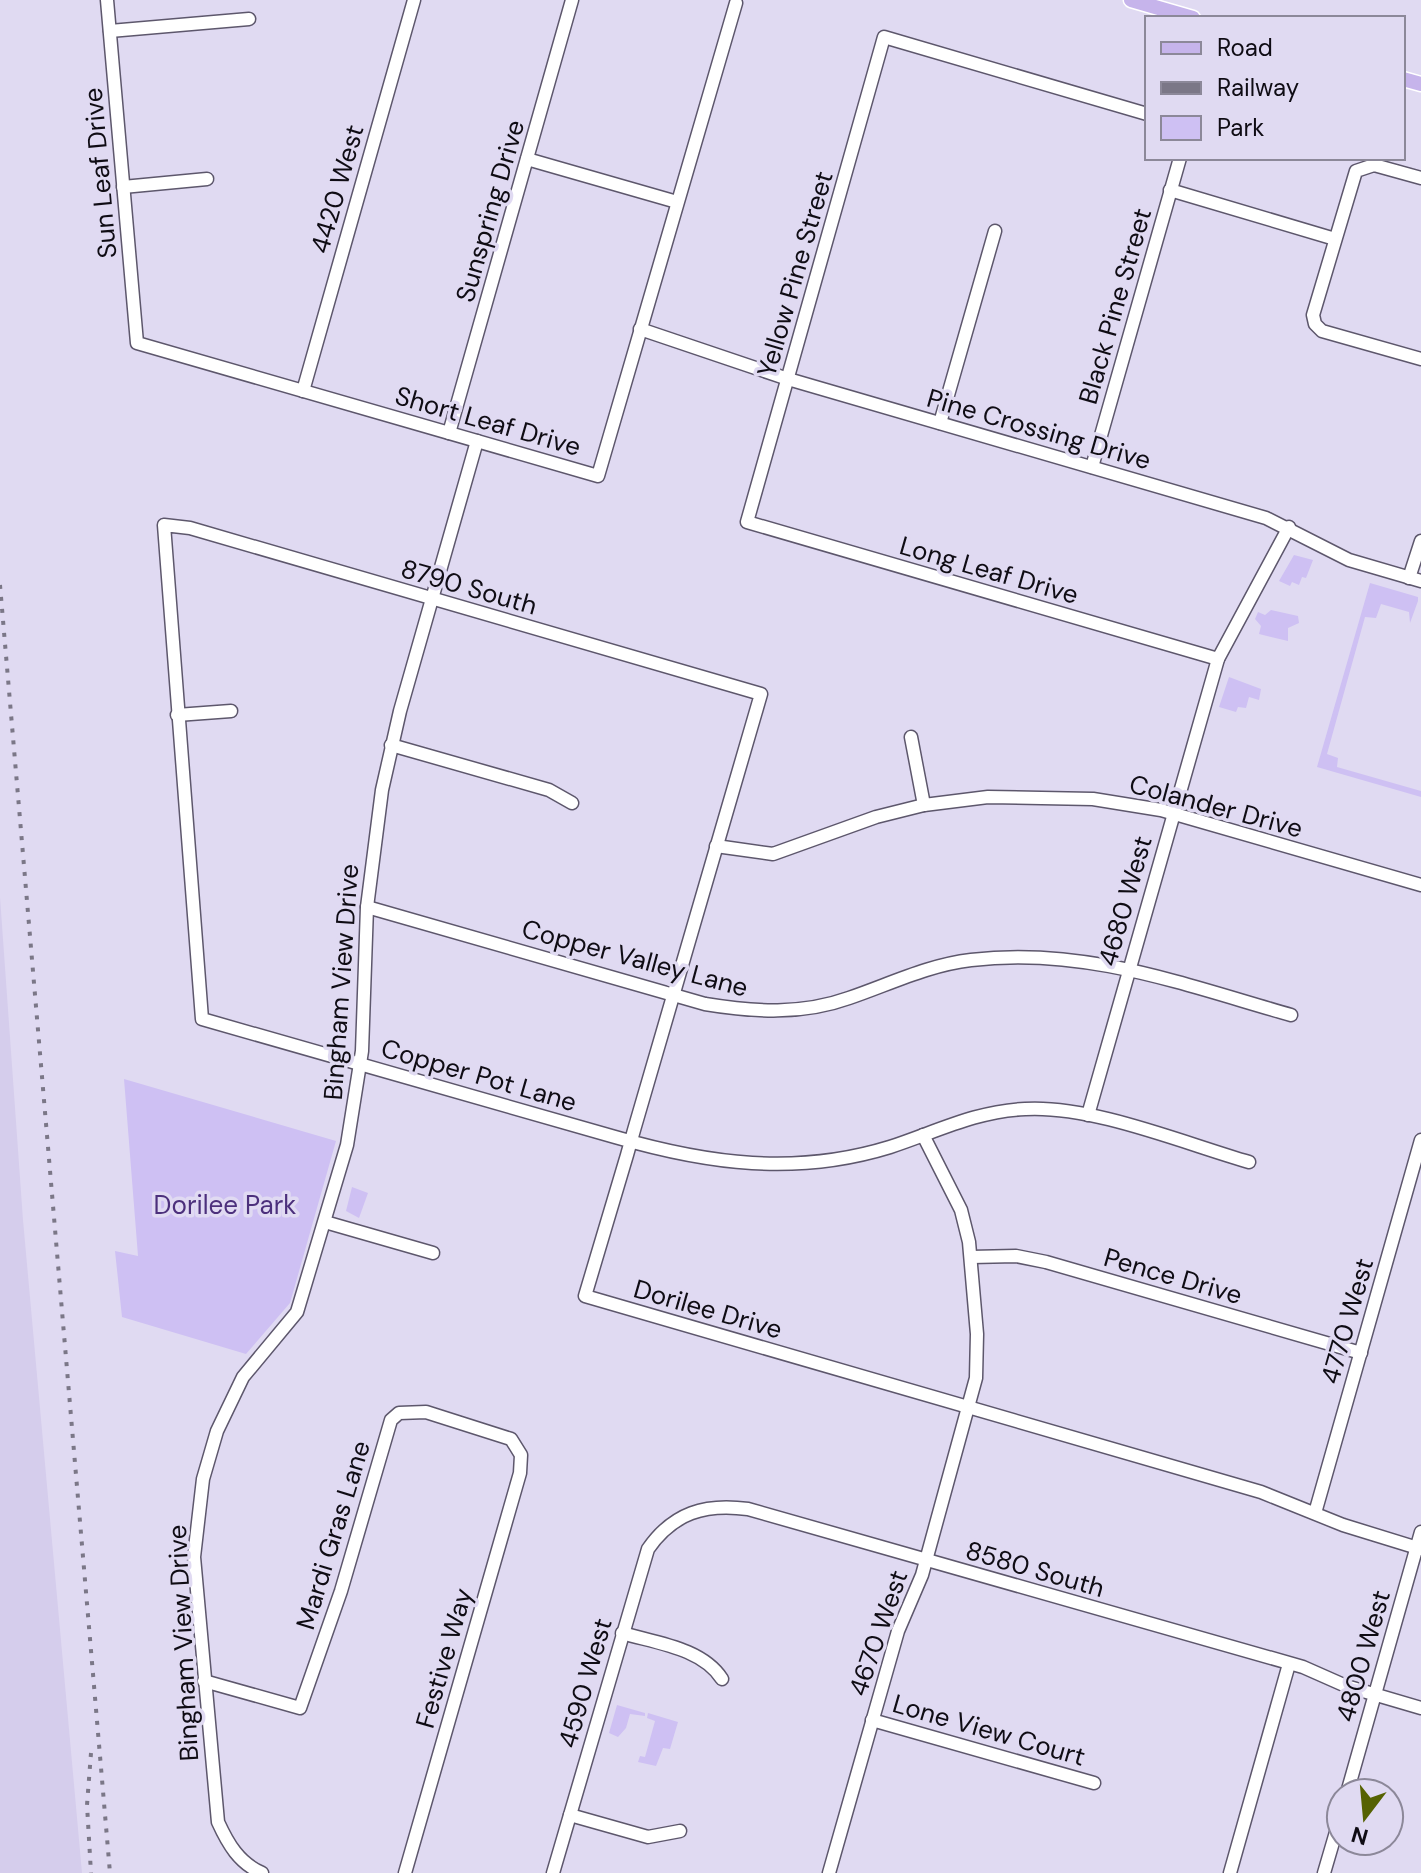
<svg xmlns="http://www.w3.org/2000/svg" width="1421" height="1873" font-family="'DM Sans',sans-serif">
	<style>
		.built { fill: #d5cdec }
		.green { fill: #cec0f3 }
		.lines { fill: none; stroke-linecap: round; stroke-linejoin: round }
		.minor-casing { stroke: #5d576c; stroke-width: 15 }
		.major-casing { stroke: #fff; stroke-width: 17 }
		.minor { stroke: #fff; stroke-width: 12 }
		.major { stroke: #c6b4eb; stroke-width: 14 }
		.rail { stroke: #7b7787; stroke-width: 4; stroke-dasharray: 4 8; stroke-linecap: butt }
		.labels { text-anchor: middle; stroke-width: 7; stroke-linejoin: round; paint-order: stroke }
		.street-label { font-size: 26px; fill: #0f0c14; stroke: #e0daf2 }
		.park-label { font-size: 26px; fill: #4c307c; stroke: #e0daf2 }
	</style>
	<rect width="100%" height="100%" fill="#e0daf2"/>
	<path class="built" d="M0,897L23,1220L82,1873H0Z"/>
	<g class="green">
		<path d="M1294,555L1313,560L1306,578L1302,577L1299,585L1292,582L1290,586L1279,581Z"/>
		<path d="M1370,583L1418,597V601L1410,623L1409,612L1381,604L1376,618L1365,617L1327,754L1338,758L1337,767L1421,791V797L1317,767Z"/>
		<path d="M1271,610L1298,616L1299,623L1288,628V641L1259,634L1261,626L1255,619L1258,612L1265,615Z"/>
		<path d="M1229,677L1261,689L1259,700L1249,697L1246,708L1238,707L1236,712L1219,707Z"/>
		<path d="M124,1079L336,1141L290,1303L246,1354L122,1317L115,1251L138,1256Z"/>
		<path d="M352,1187L368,1193L359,1218L346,1211Z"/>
		<path d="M617,1705L645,1713V1716L630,1714L626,1728L618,1737L609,1733Z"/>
		<path d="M648,1713L678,1722L670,1749L663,1748L656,1766L638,1762L640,1756L645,1757L655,1721L647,1718Z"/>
	</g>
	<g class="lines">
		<defs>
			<g id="minor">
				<path d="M107,0L137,343L598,476L736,3"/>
				<path d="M110,31L249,19"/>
				<path d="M1147,114L884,37L747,522L1218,659"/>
				<path d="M527,159L677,202"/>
				<path d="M1421,178L1374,165L1356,171L1313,315L1315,324L1322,331L1421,359"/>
				<path d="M123,187L207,179"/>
				<path d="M1170,190L1335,239"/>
				<path d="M640,329L788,379L1266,518L1349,560L1421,581"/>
				<path d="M303,391L414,0"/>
				<path d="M940,423L995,231"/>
				<path d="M449,433L572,0"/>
				<path d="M1092,467L1180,158"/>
				<path d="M1409,578L1421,541"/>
				<path d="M177,715L231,711"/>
				<path d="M911,737L924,805"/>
				<path d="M391,745L549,790L572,803"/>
				<path d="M716,846L773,854L876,817L924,805L988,797L1093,799L1161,810L1421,885"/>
				<path d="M367,907L705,1004C754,1012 802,1015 849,998C890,984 928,965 971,960C1083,946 1185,985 1291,1015"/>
				<path d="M1088,1115L1218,659L1289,527"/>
				<path d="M1249,1162C1183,1143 1092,1105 1025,1109C976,1111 936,1132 890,1147C796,1176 708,1164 615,1137L202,1019L164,525L190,528L761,694L634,1130L627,1155L585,1296L1261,1492L1343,1525L1421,1549"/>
				<path d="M325,1222L433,1253"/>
				<path d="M971,1257L1016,1256L1046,1262L1361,1353"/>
				<path d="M1315,1513L1421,1140"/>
				<path d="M622,1633C656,1643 702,1648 722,1679"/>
				<path d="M204,1681L300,1708L341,1591L391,1420L399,1413L426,1412L511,1439L521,1455L520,1473L405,1873"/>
				<path d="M872,1720L1094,1783"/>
				<path d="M1347,1793L1421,1532"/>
				<path d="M570,1815L648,1837L680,1831"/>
				<path d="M262,1873C239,1863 228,1844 218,1822L194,1557L203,1479L217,1431L243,1377L297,1312L347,1145L362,1051L367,907L382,790L400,711L477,441"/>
				<path d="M553,1873L648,1549C673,1513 705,1503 748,1509L1303,1667L1346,1686L1421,1708"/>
				<path d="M829,1873L898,1631L922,1575L976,1378L977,1334L969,1242L961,1210L923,1135"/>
				<path d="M1230,1873L1289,1664"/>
				<path d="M1324,1873L1341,1815"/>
			</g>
			<g id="major">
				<path d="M1131,0L1193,18"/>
				<path d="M1403,79L1421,84"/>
			</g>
		</defs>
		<use href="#minor" class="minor-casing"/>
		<use href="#major" class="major-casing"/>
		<use href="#minor" class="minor"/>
		<use href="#major" class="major"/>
		<g class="rail">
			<path d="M0,585L110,1873"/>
			<path d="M91,1753L87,1805L91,1873"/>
		</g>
	</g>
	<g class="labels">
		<g class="street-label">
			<text transform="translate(100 173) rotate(-95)" y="9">Sun Leaf Drive</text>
			<text transform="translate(337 189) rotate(-74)" y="9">4420 West</text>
			<text transform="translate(490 211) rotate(-74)" y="9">Sunspring Drive</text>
			<text transform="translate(795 274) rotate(-74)" y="9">Yellow Pine Street</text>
			<text transform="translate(1115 306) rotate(-74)" y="9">Black Pine Street</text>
			<text transform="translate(488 421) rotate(16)" y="9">Short Leaf Drive</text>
			<text transform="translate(1039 429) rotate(16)" y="9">Pine Crossing Drive</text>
			<text transform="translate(989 570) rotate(16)" y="9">Long Leaf Drive</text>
			<text transform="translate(469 587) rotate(16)" y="9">8790 South</text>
			<text transform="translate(1216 806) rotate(15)" y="9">Colander Drive</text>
			<text transform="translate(1125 901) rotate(-74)" y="9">4680 West</text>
			<text transform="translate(635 958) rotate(15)" y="9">Copper Valley Lane</text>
			<text transform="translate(341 982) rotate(-86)" y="9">Bingham View Drive</text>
			<text transform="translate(479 1075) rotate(16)" y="9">Copper Pot Lane</text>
			<text transform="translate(1173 1276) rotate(16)" y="9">Pence Drive</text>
			<text transform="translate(708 1309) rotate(16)" y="9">Dorilee Drive</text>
			<text transform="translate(1347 1321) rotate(-74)" y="9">4770 West</text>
			<text transform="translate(333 1535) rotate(-73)" y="9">Mardi Gras Lane</text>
			<text transform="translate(1035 1569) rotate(16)" y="9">8580 South</text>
			<text transform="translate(878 1633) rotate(-71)" y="9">4670 West</text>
			<text transform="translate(183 1643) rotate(-93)" y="9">Bingham View Drive</text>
			<text transform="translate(1363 1656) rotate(-74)" y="9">4800 West</text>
			<text transform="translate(444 1658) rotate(-74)" y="9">Festive Way</text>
			<text transform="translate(585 1683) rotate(-74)" y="9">4590 West</text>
			<text transform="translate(989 1730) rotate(16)" y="9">Lone View Court</text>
		</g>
		<g class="park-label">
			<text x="225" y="1214">Dorilee Park</text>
		</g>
	</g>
	<rect x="1145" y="16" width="260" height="144" fill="#e0daf2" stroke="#8c8899" stroke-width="2"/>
	<rect x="1161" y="42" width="40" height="12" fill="#c6b4eb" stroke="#8c8899" stroke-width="2"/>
	<text x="1217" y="56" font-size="24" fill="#0f0c14">Road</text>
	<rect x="1161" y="82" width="40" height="12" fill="#7b7787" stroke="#8c8899" stroke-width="2"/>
	<text x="1217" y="96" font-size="24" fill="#0f0c14">Railway</text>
	<rect x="1161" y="116" width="40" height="24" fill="#cec0f3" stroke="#8c8899" stroke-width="2"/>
	<text x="1217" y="136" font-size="24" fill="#0f0c14">Park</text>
	<g transform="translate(1365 1817) rotate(196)"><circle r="38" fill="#e0daf2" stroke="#8c8899" stroke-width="2"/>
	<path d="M0-6L14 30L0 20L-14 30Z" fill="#566202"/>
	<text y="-12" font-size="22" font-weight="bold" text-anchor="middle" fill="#0f0c14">N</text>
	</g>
</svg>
